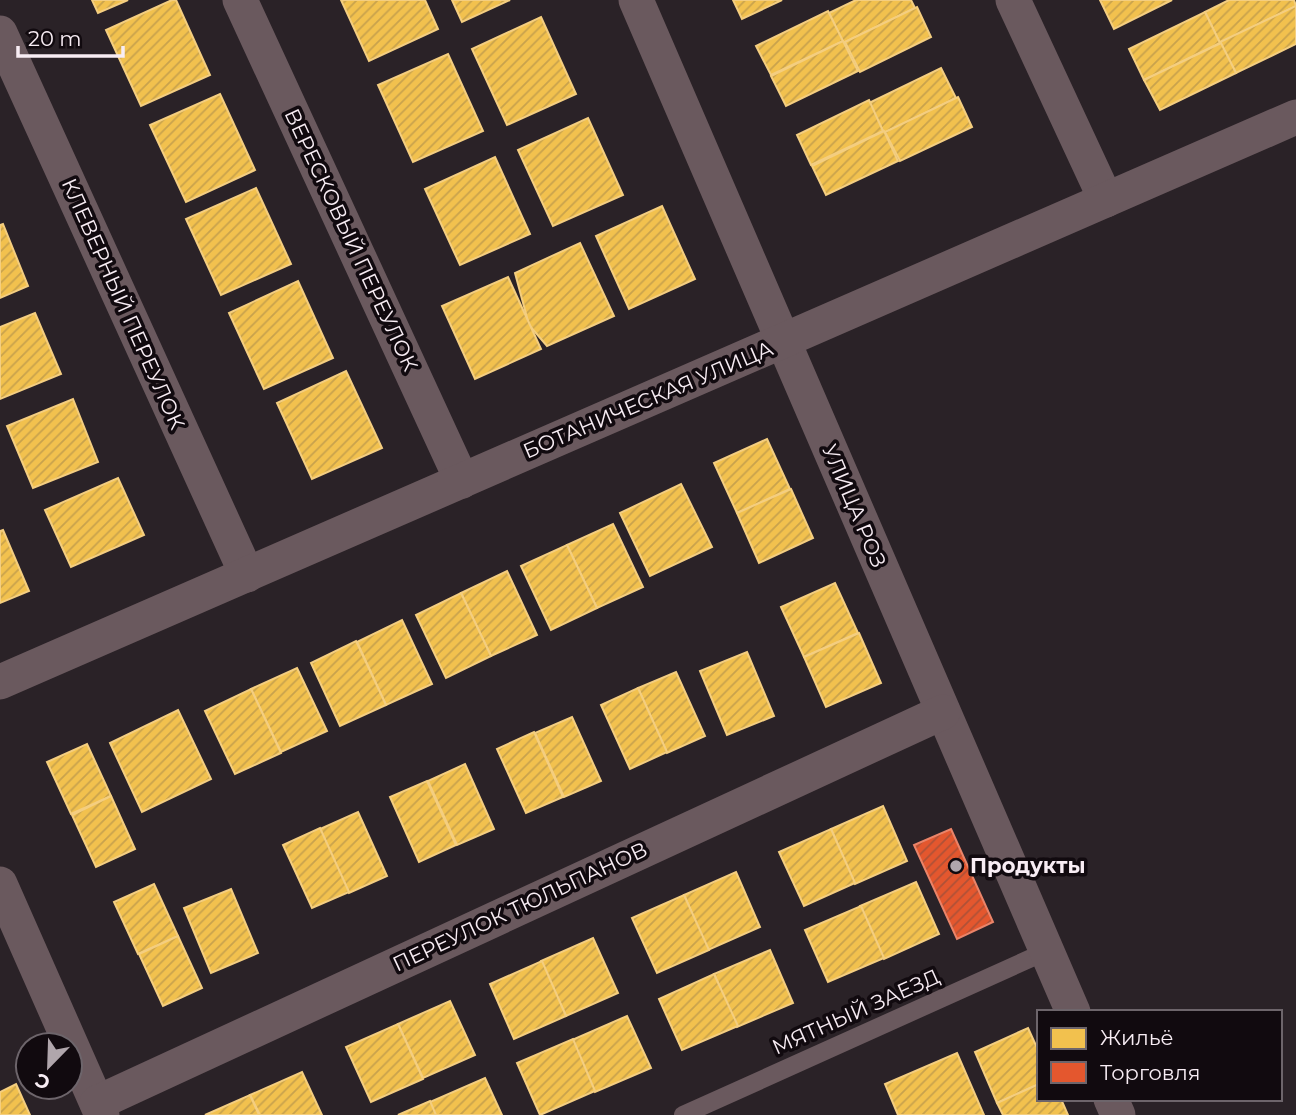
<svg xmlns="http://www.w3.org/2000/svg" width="1296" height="1115" font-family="Montserrat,sans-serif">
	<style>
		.homes { fill: url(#homes-hatch); stroke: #f4ce80; stroke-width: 2 }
		.shops { fill: url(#shops-hatch); stroke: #ea8469; stroke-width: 2 }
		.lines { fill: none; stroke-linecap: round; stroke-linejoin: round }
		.lane { stroke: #6a595e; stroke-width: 18 }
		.street { stroke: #6a595e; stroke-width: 35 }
		.poi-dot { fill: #b0a6ac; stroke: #110a0f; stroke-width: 2.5 }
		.labels { text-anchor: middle; stroke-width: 7; stroke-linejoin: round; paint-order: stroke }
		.street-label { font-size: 21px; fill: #f8edf4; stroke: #110a0f }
		.poi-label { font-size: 21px; font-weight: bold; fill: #f8edf4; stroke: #110a0f; text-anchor: start }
	</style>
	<defs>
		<pattern id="homes-hatch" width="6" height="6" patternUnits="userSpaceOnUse" patternTransform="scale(1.75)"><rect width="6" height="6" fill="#f2c14e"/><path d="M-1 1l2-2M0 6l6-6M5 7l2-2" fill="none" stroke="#c8a24d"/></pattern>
		<pattern id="shops-hatch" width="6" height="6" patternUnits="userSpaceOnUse" patternTransform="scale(1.75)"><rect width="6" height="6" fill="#e4572e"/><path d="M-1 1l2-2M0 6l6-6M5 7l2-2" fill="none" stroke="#ae5137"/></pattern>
	</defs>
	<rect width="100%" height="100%" fill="#2a2227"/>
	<g class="homes">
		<path d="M92,0H128L98,13Z"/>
		<path d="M172,0H176L210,75L141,106L106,30Z"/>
		<path d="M341,0H425L438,29L369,61Z"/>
		<path d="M452,0H510L462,22Z"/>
		<path d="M733,0H782L742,19Z"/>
		<path d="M856,0H911L915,8L843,43L829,13Z"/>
		<path d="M1100,0H1172L1114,29Z"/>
		<path d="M1229,0H1294L1296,6L1220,43L1205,12Z"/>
		<path d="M1296,6V44L1236,73L1220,42Z"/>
		<path d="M917,7L931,37L860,72L845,42Z"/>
		<path d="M828,11L843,41L771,75L756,46Z"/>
		<path d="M1205,12L1220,43L1144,80L1129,49Z"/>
		<path d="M541,17L576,94L507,125L472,49Z"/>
		<path d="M843,41L858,71L786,106L771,76Z"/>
		<path d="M1221,43L1236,73L1160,110L1144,80Z"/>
		<path d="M448,54L483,131L413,162L378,85Z"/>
		<path d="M941,68L956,98L884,133L869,103Z"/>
		<path d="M220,94L255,170L186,202L150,125Z"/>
		<path d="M958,97L972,127L900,161L885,132Z"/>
		<path d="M869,100L883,131L811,165L797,135Z"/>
		<path d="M588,118L623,195L553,226L518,150Z"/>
		<path d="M884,131L898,161L826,195L812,166Z"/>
		<path d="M495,157L530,234L460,265L425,189Z"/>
		<path d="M256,188L291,264L221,295L186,219Z"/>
		<path d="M662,206L695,279L629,309L596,236Z"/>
		<path d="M3,224L28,286L0,298V225Z"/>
		<path d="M580,243L614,316L547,346L529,325L515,273Z"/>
		<path d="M508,277L541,349L475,379L442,306Z"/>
		<path d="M298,281L333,358L264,389L229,313Z"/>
		<path d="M35,313L61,374L0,399V327Z"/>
		<path d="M346,371L382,448L312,479L277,403Z"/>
		<path d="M73,399L98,462L33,488L7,426Z"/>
		<path d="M767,439L790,489L737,513L714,463Z"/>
		<path d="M118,478L144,535L71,567L45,510Z"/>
		<path d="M681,484L712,547L650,576L620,513Z"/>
		<path d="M791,489L813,538L759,563L737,513Z"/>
		<path d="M613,524L643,587L597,608L567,545Z"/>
		<path d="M3,530L29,591L0,603V531Z"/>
		<path d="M567,545L597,608L551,630L521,566Z"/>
		<path d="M507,571L537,635L491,656L461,593Z"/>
		<path d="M835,583L858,633L804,657L781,607Z"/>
		<path d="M461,593L491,656L446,678L416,615Z"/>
		<path d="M402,620L432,684L386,705L357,642Z"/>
		<path d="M859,633L881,683L826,707L804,657Z"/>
		<path d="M356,641L386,705L340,726L311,663Z"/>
		<path d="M747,652L774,716L727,735L700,671Z"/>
		<path d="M297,668L327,731L281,752L251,689Z"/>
		<path d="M676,672L705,736L667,753L638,688Z"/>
		<path d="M638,688L667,752L630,769L601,705Z"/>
		<path d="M251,689L281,753L235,774L205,711Z"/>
		<path d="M178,710L211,779L142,812L110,743Z"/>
		<path d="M572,717L601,781L564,797L535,733Z"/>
		<path d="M534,732L563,797L526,813L497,749Z"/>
		<path d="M87,744L111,796L71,814L47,762Z"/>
		<path d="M465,764L494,829L457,845L428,781Z"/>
		<path d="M427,781L456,845L419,862L390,797Z"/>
		<path d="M111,796L135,849L96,867L72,815Z"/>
		<path d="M883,806L907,861L855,884L831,829Z"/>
		<path d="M358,812L387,876L349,893L320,829Z"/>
		<path d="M320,828L349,892L312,908L283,845Z"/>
		<path d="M831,829L855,883L804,906L779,852Z"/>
		<path d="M736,872L760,927L708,950L684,895Z"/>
		<path d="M916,882L939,934L884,959L860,906Z"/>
		<path d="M154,884L178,936L138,954L114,902Z"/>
		<path d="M231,889L258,953L211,973L184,908Z"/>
		<path d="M684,895L709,950L657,973L632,918Z"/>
		<path d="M861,906L884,958L828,982L805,930Z"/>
		<path d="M178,936L202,988L163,1006L139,954Z"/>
		<path d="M593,938L618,993L566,1016L541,961Z"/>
		<path d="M770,950L793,1003L737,1027L714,974Z"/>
		<path d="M542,961L566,1016L514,1039L490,984Z"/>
		<path d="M714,974L738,1026L682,1050L659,999Z"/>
		<path d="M450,1001L475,1055L423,1078L398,1024Z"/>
		<path d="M627,1016L651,1068L595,1092L572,1040Z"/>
		<path d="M398,1024L423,1079L371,1102L346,1047Z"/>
		<path d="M1028,1028L1039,1052V1084L997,1103L975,1052Z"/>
		<path d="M573,1039L595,1091L540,1115L517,1063Z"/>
		<path d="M957,1053L984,1115H898L885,1084Z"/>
		<path d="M302,1072L322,1115H260L250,1095Z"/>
		<path d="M485,1078L502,1115H435L430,1102Z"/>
		<path d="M16,1084L30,1115H0V1092Z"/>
		<path d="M1039,1084V1099H1061L1068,1115H1003L997,1103Z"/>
		<path d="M250,1095L259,1115H205Z"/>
		<path d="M430,1101L436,1115H398Z"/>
	</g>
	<path class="shops" d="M951,829L993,922L957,939L914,845Z"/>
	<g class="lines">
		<path class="lane" d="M683,1115L1047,951"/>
		<g class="street">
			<path d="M240,0L462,481"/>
			<path d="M636,0L1073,1012"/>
			<path d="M1013,0L1106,200"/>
			<path d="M0,33L247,575"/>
			<path d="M0,682L1296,117"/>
			<path d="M0,884L102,1115"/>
			<path d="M1111,1099L1118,1115"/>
			<path d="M97,1103L943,712"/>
		</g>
	</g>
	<circle class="poi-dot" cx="956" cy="866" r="7"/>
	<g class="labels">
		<g class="street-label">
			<text transform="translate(351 240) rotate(65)" y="7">ВЕРЕСКОВЫЙ ПЕРЕУЛОК</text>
			<text transform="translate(123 304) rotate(66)" y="7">КЛЕВЕРНЫЙ ПЕРЕУЛОК</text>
			<text transform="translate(648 400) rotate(-23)" y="7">БОТАНИЧЕСКАЯ УЛИЦА</text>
			<text transform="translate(854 506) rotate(67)" y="7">УЛИЦА РОЗ</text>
			<text transform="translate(520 907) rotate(-25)" y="7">ПЕРЕУЛОК ТЮЛЬПАНОВ</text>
			<text transform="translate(856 1012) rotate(-24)" y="7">МЯТНЫЙ ЗАЕЗД</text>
		</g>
		<g class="poi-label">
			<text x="970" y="873">Продукты</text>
		</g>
	</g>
	<rect x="1037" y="1010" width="245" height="91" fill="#110a0f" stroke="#6d656b" stroke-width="2"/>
	<rect x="1051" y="1028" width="35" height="21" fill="#f2c14e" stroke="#6d656b" stroke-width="2"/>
	<text x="1100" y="1045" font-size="21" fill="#f8edf4">Жильё</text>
	<rect x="1051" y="1062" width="35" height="21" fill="#e4572e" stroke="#6d656b" stroke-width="2"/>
	<text x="1100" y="1080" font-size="21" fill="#f8edf4">Торговля</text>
	<g transform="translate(49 1066) rotate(203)"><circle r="33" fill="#110a0f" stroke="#6d656b" stroke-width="2"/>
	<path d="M0-5L12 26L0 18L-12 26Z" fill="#b0a6ac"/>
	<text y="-10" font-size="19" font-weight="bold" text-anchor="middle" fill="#f8edf4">С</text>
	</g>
	<path d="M18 46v10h105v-10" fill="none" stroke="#f8edf4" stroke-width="3.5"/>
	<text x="28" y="46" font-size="21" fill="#f8edf4" stroke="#110a0f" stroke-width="5" paint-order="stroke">20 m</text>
</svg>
